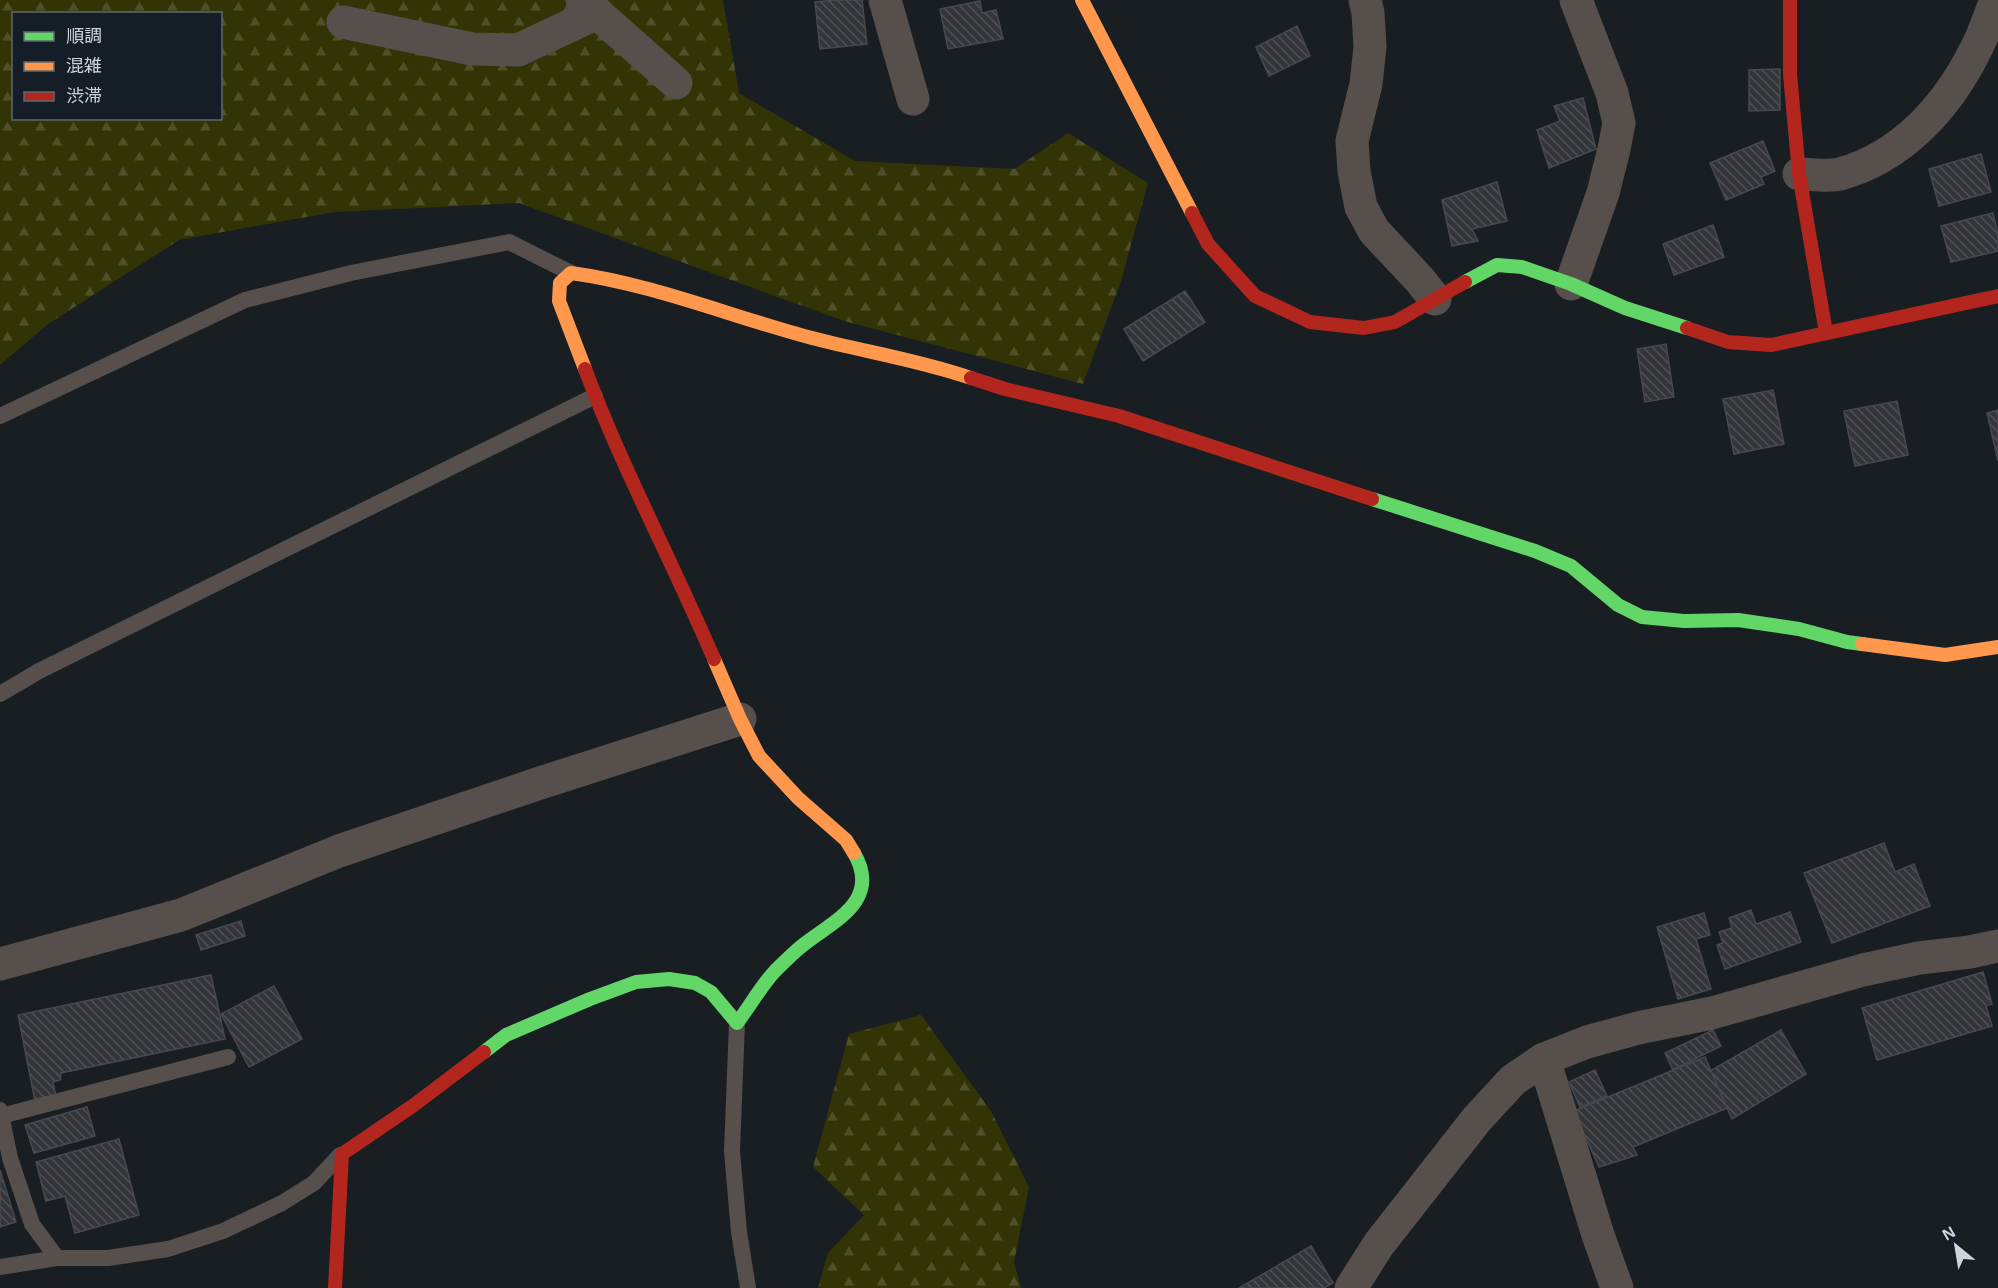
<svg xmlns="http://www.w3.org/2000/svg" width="1998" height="1288" font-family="Arial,'Noto Sans JP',sans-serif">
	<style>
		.forest { fill: url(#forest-firs); fill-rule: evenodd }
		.building { fill: url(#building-back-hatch); stroke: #48494e; stroke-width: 1.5 }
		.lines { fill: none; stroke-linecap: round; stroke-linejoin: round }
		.lane { stroke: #564f4c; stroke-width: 16 }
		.street { stroke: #564f4c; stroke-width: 33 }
		.fast { stroke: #63d668; stroke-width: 14 }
		.slow { stroke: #ff974d; stroke-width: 14 }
		.jam { stroke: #b3261e; stroke-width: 14 }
	</style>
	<defs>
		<pattern id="forest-firs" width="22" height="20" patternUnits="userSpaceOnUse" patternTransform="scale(1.5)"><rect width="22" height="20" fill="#333405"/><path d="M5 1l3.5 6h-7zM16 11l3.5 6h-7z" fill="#4f5029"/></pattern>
		<pattern id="building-back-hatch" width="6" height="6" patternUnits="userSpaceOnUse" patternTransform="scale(1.5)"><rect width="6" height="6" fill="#333539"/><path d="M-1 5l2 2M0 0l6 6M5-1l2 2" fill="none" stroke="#4f5155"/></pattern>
	</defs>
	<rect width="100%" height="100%" fill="#191e23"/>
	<g class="forest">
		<path d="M0,0H723L739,93L855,161L1014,169L1068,133L1148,183L1121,281L1083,384L844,321L519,203L334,212L179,240L48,324L0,365ZM14,14H220V118H14Z"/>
		<path d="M921,1015L991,1111L1029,1187L1014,1262L1021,1288H818L828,1253L864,1215L813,1167L849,1034Z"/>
	</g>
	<g class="building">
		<path d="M836,0H862L867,44L820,49L815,2Z"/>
		<path d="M980,1L982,13L996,10L1003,39L948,49L940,9Z"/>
		<path d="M1297,26L1310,56L1269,76L1256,47Z"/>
		<path d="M1780,69V110L1749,111V70Z"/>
		<path d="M1583,98L1596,149L1549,168L1537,130L1560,121L1554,106Z"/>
		<path d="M1763,141L1775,171L1761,177L1764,184L1726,200L1710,163Z"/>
		<path d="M1981,154L1991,192L1939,206L1929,169Z"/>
		<path d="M1497,182L1507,221L1472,229L1478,241L1452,246L1442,200Z"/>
		<path d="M1993,213L1998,234V251L1951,262L1941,226Z"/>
		<path d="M1713,225L1724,257L1674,275L1663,244Z"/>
		<path d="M1185,291L1205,322L1143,361L1124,329Z"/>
		<path d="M1666,344L1674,397L1645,402L1637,349Z"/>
		<path d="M1773,390L1784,444L1734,454L1723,399Z"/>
		<path d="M1897,401L1908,455L1855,466L1844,411Z"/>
		<path d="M1998,410V461L1987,413Z"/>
		<path d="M1884,843L1895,872L1914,864L1930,906L1832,943L1804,873Z"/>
		<path d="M1751,910L1756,924L1790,912L1801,942L1725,969L1717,945L1723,943L1719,932L1732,928L1729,918Z"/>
		<path d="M1704,913L1710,935L1696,939L1711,989L1678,999L1657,927Z"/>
		<path d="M241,921L245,936L201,950L196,935Z"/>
		<path d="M1983,972L1992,1004L1986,1006L1992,1026L1877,1060L1862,1008Z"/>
		<path d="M211,975L225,1039L61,1073L60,1080L53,1082L56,1097L35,1101L18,1015Z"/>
		<path d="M274,986L302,1039L249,1067L221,1014Z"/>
		<path d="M1713,1030L1721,1046L1673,1070L1665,1053Z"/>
		<path d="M1781,1030L1806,1074L1732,1119L1710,1071Z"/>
		<path d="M1705,1057L1727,1108L1633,1147L1637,1155L1599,1167L1574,1111Z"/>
		<path d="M1595,1070L1607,1096L1580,1107L1569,1082Z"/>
		<path d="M87,1107L95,1136L34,1153L25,1125Z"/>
		<path d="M119,1139L139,1215L75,1233L65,1196L46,1201L36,1162Z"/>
		<path d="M0,1170L16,1222L0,1227Z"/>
		<path d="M1311,1246L1333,1283L1324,1288H1239Z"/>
	</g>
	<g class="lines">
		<g class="lane">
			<path d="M0,416L245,300L351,273L509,242L571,273"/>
			<path d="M0,694L39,671L595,396"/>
			<path d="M737,1023L732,1151L739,1232L748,1288"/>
			<path d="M0,1110L10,1158L32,1224L57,1258"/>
			<path d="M1,1116L228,1057"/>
			<path d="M0,1267L57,1258H108L168,1249L223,1231L282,1203L314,1183L340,1155"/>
		</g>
		<g class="street">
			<path d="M582,0L676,83"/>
			<path d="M885,0L913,99"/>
			<path d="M1365,0L1368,13L1370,47L1366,84L1352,141L1354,171L1361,207L1374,231L1419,279L1435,299"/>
			<path d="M343,22L472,49L518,50L597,13"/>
			<path d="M1799,174C1811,174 1828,177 1840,174C1902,157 1947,107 1975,51C1984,35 1989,17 1996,0"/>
			<path d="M1571,284L1603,193L1614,149L1619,123L1612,93L1576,0"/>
			<path d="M0,964L181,915L339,851L543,782L740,719"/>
			<path d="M1544,1059L1598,1235L1617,1288"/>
			<path d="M1351,1288L1379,1244L1477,1119L1513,1080L1544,1059L1587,1042L1638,1028L1712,1013L1863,970L1919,958L1970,952L1998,946"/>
		</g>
		<g class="fast">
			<path d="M1465,282L1497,265L1522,267L1571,284L1625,308L1687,328"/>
			<path d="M1372,499L1535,551L1571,566L1618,605L1642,617L1684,621L1738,620L1799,629L1847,642L1862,644"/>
			<path d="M484,1052L506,1035L590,999L636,982L669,979L695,983L711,992L737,1023C750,1006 761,986 775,971C784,962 793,953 803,945C833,921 882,901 854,853"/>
		</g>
		<g class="slow">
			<path d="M1082,0L1192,213"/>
			<path d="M585,369L559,301L560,283L571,273C653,284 732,317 812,338C866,352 919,360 971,378"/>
			<path d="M1862,644L1945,655L1998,647"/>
			<path d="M714,659L740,719L759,756L798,798L846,840L854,853"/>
		</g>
		<g class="jam">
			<path d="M1790,0V74L1799,174L1826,333"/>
			<path d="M1192,213L1208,244L1255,296L1310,322L1364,328L1395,322L1465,282"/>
			<path d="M1687,328L1728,342L1771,345L1998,296"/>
			<path d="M585,369C622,468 672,561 714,659"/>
			<path d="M971,378L1005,389L1119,416L1372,499"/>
			<path d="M335,1288L342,1154L414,1105L484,1052"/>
		</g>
	</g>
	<rect x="12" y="12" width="210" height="108" fill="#151e27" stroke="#5f676f" stroke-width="1.5"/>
	<rect x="24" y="32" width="30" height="9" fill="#63d668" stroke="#5f676f" stroke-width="1.5"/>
	<text x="66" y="42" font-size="18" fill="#ced4da">順調</text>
	<rect x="24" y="62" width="30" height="9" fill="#ff974d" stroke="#5f676f" stroke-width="1.5"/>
	<text x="66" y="72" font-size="18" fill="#ced4da">混雑</text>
	<rect x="24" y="92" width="30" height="9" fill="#b3261e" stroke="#5f676f" stroke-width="1.5"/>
	<text x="66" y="102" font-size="18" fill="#ced4da">渋滞</text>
	<g transform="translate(1956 1246) rotate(330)" stroke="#151e27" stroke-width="4.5" paint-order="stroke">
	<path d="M0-4.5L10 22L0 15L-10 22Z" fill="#ced4da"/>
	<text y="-9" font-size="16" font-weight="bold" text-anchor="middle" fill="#ced4da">N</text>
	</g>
</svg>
